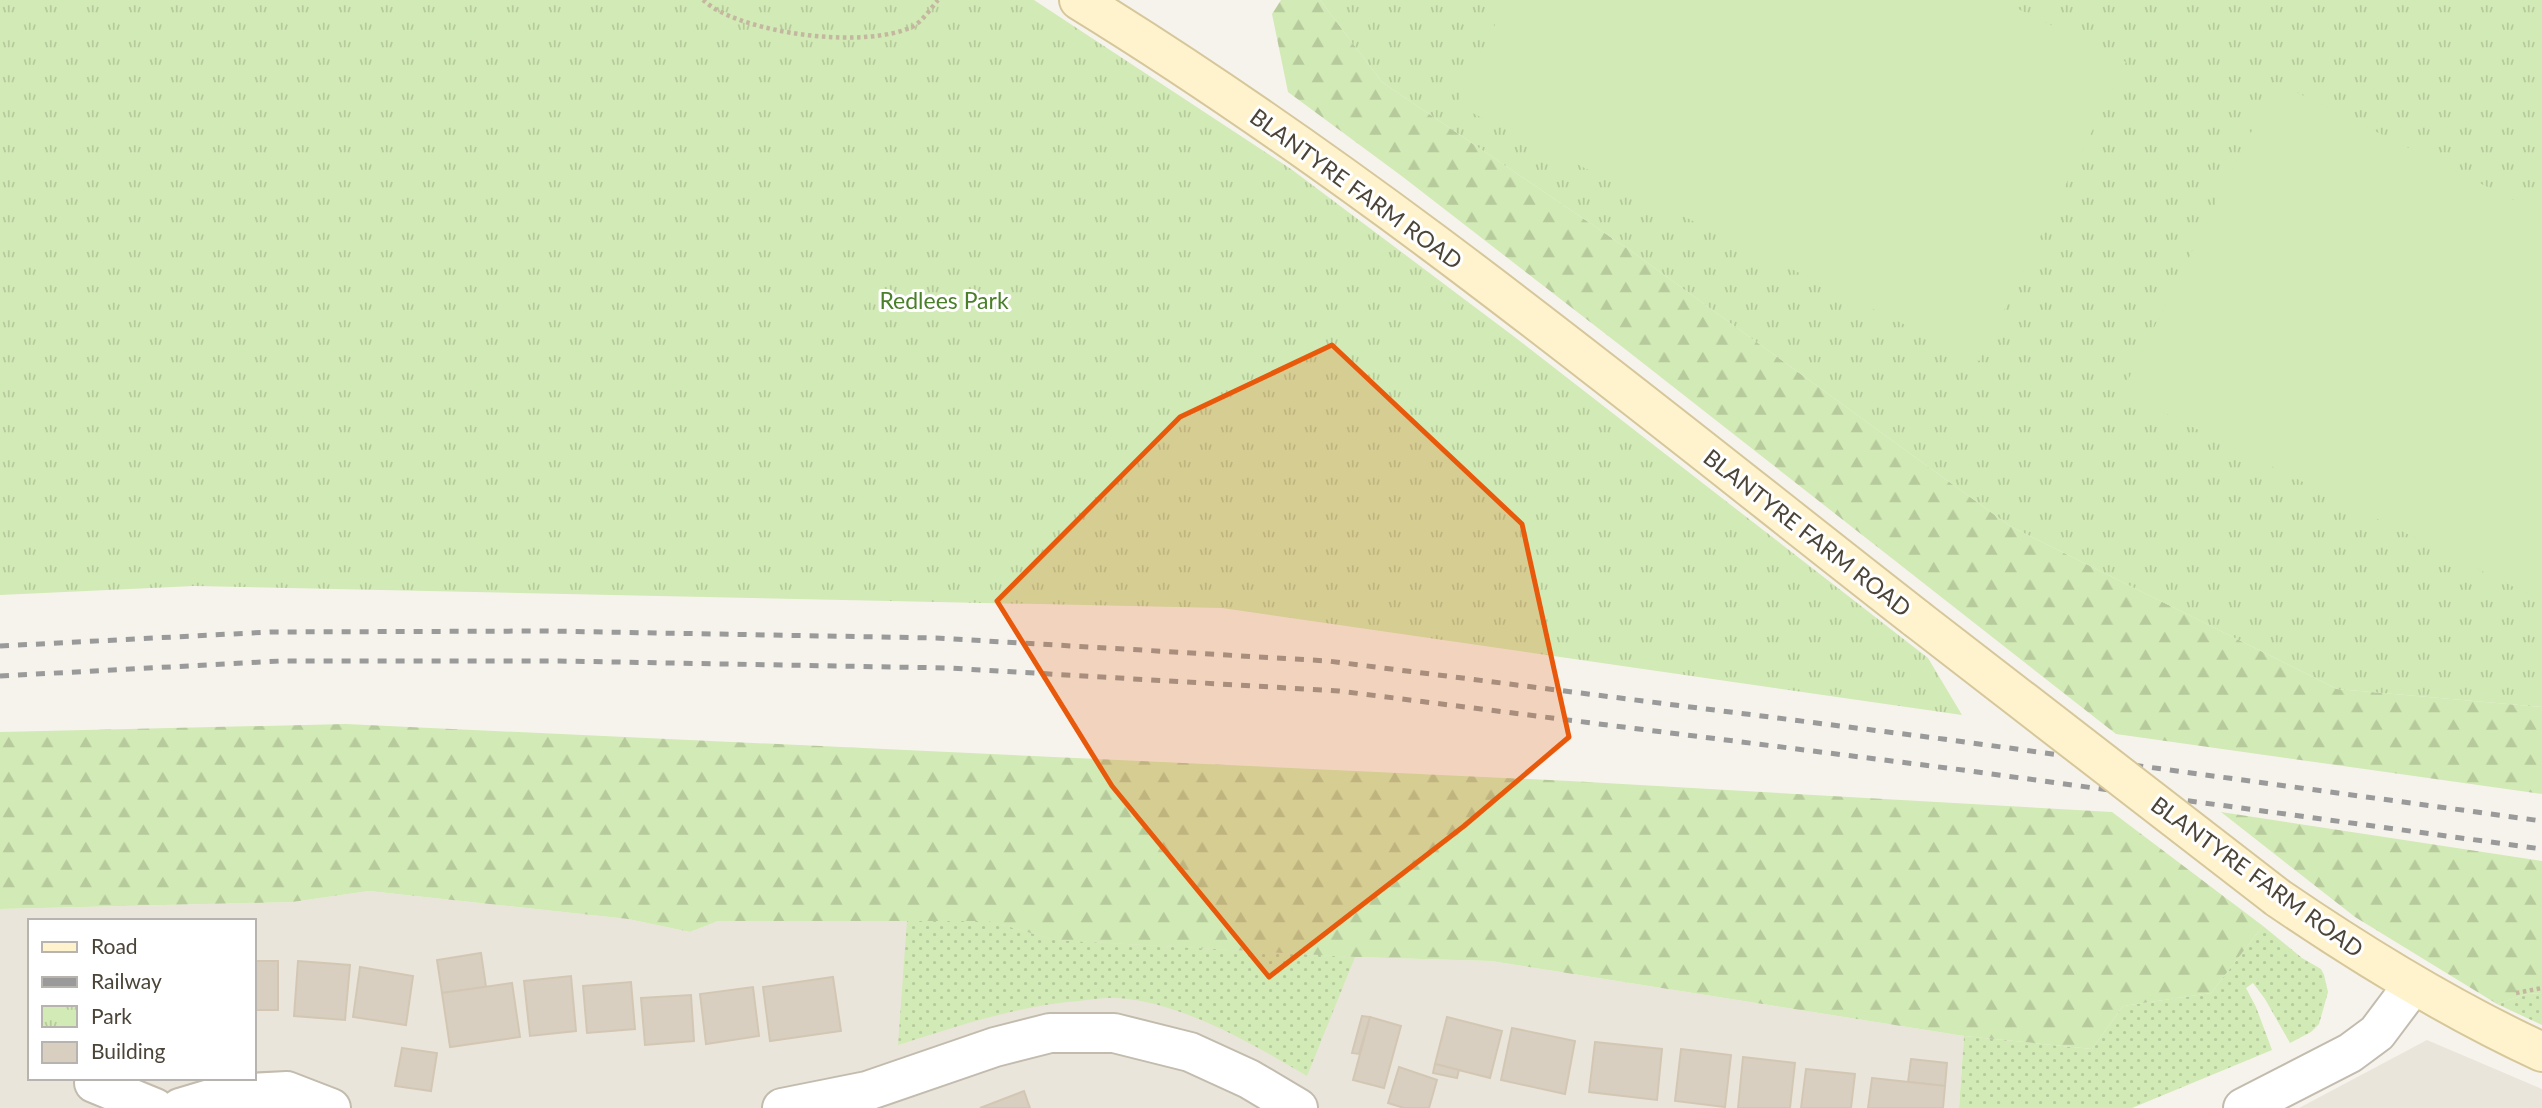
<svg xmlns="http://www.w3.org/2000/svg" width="2542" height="1108" font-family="Lato,sans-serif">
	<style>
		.residential { fill: #eae5da; fill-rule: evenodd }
		.grass { fill: url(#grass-dots) }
		.forest { fill: url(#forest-firs) }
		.park { fill: url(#park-tufts) }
		.pitch { fill: #d2eab5 }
		.building { fill: #d8cfc1; stroke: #d3c7b4; stroke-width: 2 }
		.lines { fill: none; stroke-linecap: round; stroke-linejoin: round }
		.street-casing { stroke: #c2bbae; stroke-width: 42 }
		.secondary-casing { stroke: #d6c79b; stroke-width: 42 }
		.path { stroke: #c4b79f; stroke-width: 4.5; stroke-dasharray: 3.5 3.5; stroke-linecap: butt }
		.street { stroke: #fff; stroke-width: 38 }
		.secondary { stroke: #fff3cd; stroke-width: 38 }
		.rail { stroke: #9a9a9a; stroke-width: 5; stroke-dasharray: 9 9; stroke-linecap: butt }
		.secondary-bridge-casing { stroke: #d6c79b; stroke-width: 42; stroke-linecap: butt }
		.secondary-bridge { stroke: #fff3cd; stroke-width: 38 }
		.marked { fill: #e8590c; fill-opacity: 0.2; stroke: #e8590c; stroke-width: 5; stroke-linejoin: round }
		.labels { text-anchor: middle; stroke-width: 6; stroke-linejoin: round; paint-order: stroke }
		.street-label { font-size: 23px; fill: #4b4439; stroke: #fff }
		.park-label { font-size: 23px; fill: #4a7f2a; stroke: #fff }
	</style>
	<defs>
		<pattern id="grass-dots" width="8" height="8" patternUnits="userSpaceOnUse" patternTransform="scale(1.75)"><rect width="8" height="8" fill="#d2eab5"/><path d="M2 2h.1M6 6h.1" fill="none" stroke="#b6ca9c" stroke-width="1.8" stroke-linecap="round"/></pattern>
		<pattern id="forest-firs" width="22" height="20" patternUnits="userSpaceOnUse" patternTransform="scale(1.75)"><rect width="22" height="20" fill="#d2eab5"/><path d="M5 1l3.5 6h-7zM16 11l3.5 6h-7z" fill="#b6ca9c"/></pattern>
		<pattern id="park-tufts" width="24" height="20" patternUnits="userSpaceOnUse" patternTransform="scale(1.75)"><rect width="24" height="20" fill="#d2eab5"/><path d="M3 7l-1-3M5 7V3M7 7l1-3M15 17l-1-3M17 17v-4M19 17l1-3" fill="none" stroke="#b6ca9c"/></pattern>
	</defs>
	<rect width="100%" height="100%" fill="#f6f3ec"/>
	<g class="residential">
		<path d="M369,891L628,919L690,932L718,921H989L1355,957L1491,961L1964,1036L1959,1108H0V909L292,902ZM30,921H254V1078H30Z"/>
		<path d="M2427,1040L2542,1089V1108H2299Z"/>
	</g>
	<g class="grass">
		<path d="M907,921H989L1055,940L1355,957L1307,1076C1253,1044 1180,1001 1116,998C1104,997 1091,1000 1079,1001C1015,1006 959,1026 898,1045Z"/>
		<path d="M2263,926L2302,958L2321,969L2324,975L2328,992L2319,1024L2311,1032L2290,1043L2265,999L2253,983L2246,988L2256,1007L2272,1050L2132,1108H1959L1964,1036L2092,1049L2123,1006L2211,993Z"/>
		<path d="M2542,993V1025L2497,1004L2527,994Z"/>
	</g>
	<g class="forest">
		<path d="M1281,0H1320L1382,82L1634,253L2010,526L2337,689L2542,707V794L2116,734L1625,349L1403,177L1288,92L1272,14Z"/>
		<path d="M346,724L1570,781L2112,812L2263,926L2211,993L2123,1006L2092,1049L1964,1036L1491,961L1355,957L1055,940L989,921H718L690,932L628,919L369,891L292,902L0,909V732Z"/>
		<path d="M2221,812L2542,861V993L2527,994L2497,1004L2355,917Z"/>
	</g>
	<g class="park">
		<path d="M0,0H1034L1291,169L1512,335L1928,658L1962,715L1222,608L194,586L0,595Z"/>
		<path d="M1320,0H2542V707L2337,689L2010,526L1634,253L1382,82Z"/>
	</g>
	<g class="pitch">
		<path d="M1507,0H2000L2126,62L1979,361L1456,105Z"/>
		<path d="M2276,82L2542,214V601L2122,392Z"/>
	</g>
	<g class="building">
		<path d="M481,953L486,987L442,993L437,960Z"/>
		<rect x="254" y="961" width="24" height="49"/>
		<path d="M298,961L350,965L345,1020L294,1016Z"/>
		<path d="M360,967L413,976L406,1025L353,1017Z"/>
		<path d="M571,976L576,1031L530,1036L524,981Z"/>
		<path d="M833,977L841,1031L770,1041L763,987Z"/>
		<path d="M631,982L635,1029L587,1033L583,986Z"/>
		<path d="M512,983L520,1037L450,1047L442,993Z"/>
		<path d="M753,987L759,1036L706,1044L700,994Z"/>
		<path d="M691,995L694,1041L645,1045L641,998Z"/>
		<path d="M1362,1016L1370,1017L1359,1054L1352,1053Z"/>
		<path d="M1370,1017L1401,1026L1384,1088L1353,1080Z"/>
		<path d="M1447,1017L1502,1031L1490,1078L1435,1064Z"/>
		<path d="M1512,1028L1575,1041L1565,1094L1501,1080Z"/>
		<path d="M1595,1042L1662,1049L1657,1100L1589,1092Z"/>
		<path d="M402,1048L437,1053L431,1091L395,1086Z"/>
		<path d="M1681,1049L1731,1055L1725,1107L1675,1101Z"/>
		<path d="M1743,1057L1795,1063L1790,1108H1738Z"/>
		<path d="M1911,1059L1947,1063L1945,1086L1908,1082Z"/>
		<path d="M1435,1064L1459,1070L1457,1078L1433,1073Z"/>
		<path d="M1399,1067L1437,1080L1429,1108H1404L1388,1103Z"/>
		<path d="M1806,1069L1855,1074L1851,1108H1801Z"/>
		<path d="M1872,1078L1945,1086L1943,1108H1868Z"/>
		<path d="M1024,1091L1030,1108H980Z"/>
	</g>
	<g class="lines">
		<defs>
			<g id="street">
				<path d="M94,1083L155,1108"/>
				<path d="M180,1108L227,1094L287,1091L331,1108"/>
				<path d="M782,1108L867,1091L995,1047L1050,1033H1114L1190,1052L1249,1079L1298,1108"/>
				<path d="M2243,1108L2350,1053L2377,1033L2413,985"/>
			</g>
			<g id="secondary">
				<path d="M1079,0C1375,182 1644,406 1917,619"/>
				<path d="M2278,898C2363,956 2449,1009 2542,1052"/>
			</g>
		</defs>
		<use href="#street" class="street-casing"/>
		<use href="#secondary" class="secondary-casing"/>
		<g class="path">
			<path d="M703,0C708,4 714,9 721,12C766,35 865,48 912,27C922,22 931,8 938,0"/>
			<path d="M2516,993L2542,988"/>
		</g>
		<use href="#street" class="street"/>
		<use href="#secondary" class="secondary"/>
		<g class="rail">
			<path d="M0,646L270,632L547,631L936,638L1328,661L1943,739L2542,821"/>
			<path d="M0,676L281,661H559L948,668L1339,691L1955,769L2542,849"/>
		</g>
		<defs>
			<path id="secondary-bridge" d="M1917,619L2278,898"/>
		</defs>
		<use href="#secondary-bridge" class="secondary-bridge-casing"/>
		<use href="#secondary-bridge" class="secondary-bridge"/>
	</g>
	<path class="marked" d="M1332,345L1522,524L1569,737L1464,826L1269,977L1112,786L997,601L1180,417Z"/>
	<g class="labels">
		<g class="street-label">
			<text transform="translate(1356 189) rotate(36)" y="8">BLANTYRE FARM ROAD</text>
			<text transform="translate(1807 533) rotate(38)" y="8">BLANTYRE FARM ROAD</text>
			<text transform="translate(2257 877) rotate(36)" y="8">BLANTYRE FARM ROAD</text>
		</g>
		<g class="park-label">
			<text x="944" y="309">Redlees Park</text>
		</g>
	</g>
	<rect x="28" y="919" width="228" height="161" fill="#ffffff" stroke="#b7b4b0" stroke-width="2"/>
	<rect x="42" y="942" width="35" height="10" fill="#fff3cd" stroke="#b7b4b0" stroke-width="2"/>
	<text x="91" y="954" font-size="21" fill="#4b4439">Road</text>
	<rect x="42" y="977" width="35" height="10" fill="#9a9a9a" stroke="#b7b4b0" stroke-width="2"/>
	<text x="91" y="989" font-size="21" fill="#4b4439">Railway</text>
	<rect x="42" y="1006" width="35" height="21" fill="url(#park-tufts)" stroke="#b7b4b0" stroke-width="2"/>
	<text x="91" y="1024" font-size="21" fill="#4b4439">Park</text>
	<rect x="42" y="1042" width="35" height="21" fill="#d8cfc1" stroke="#b7b4b0" stroke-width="2"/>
	<text x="91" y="1059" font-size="21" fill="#4b4439">Building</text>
</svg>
